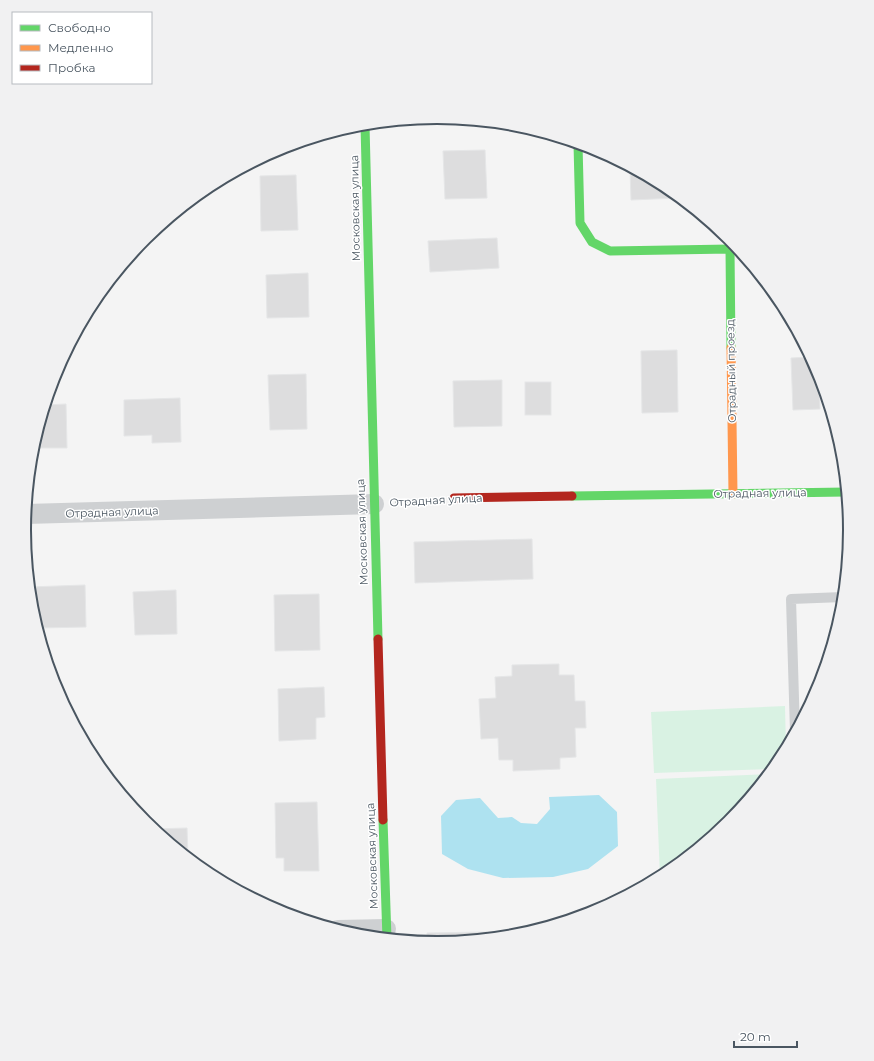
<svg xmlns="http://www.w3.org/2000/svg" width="874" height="1061" font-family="Montserrat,sans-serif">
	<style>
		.green { fill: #d9f2e3 }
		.water { fill: #aee2f0 }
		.building { fill: #ddddde; stroke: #e5e6e7 }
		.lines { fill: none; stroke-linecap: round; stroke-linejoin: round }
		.path { stroke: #bcc7c4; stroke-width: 2.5; stroke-dasharray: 3 2; stroke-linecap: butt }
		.lane { stroke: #ced0d2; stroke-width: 10 }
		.street { stroke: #ced0d2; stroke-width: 20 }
		.fast { stroke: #63d668; stroke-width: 9 }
		.slow { stroke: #ff974d; stroke-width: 9 }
		.jam { stroke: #b3261e; stroke-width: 9 }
		.labels { text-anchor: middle; stroke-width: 3; stroke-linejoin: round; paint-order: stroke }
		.street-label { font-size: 11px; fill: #4a5661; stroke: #fff }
		.rim { fill: none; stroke: #4a5661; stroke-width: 2 }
	</style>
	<rect width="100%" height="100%" fill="#f4f4f4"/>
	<g class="green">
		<path d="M785,706L786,749L780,760L773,769L654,773L651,712Z"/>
		<path d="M768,774L729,823L666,874L660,877L656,779Z"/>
	</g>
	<path class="water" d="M599,795L617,812L618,846L588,869L553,877L503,878L468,869L442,854L441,816L456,800L480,798L498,818L512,817L521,823L537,824L550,809L549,797Z"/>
	<g class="building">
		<path d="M485,150L487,198L445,199L443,151Z"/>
		<path d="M630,168L667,187L677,196V198L631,200Z"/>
		<path d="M296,175L298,230L261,231L260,176Z"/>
		<path d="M497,238L499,268L430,272L428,241Z"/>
		<path d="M308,273L309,317L267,318L266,275Z"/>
		<path d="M677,350L678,412L642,413L641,351Z"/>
		<path d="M810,357L819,375L820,409L793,410L791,358Z"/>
		<path d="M306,374L307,429L270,430L268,375Z"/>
		<path d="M502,380V426L454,427L453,381Z"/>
		<rect x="525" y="382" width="26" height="33"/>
		<path d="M180,398L181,442L152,443V435L124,436V400Z"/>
		<path d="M66,404L67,448H39V441H35L46,405Z"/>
		<path d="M532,539L533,579L415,583L414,542Z"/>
		<path d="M85,585L86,627L37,628L32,611L30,587Z"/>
		<path d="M176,590L177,634L135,635L133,592Z"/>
		<path d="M319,594L320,650L275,651L274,595Z"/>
		<path d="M559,664V675H574L575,701H585L586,728H575L576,757L560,758V769L513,771V760H499L498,738L481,739L479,699L496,698L495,677L512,676V665Z"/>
		<path d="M324,687L325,717L316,718V739L279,741L278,689Z"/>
		<path d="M317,802L319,871H284V858H276L275,803Z"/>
		<path d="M187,828L188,858L153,829Z"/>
		<path d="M487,932V939L437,943H427V933Z"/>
	</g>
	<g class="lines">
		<path class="path" d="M395,502L434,500"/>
		<path class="lane" d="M795,732L791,599L843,597"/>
		<g class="street">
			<path d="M26,514L374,504"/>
			<path d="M338,930L386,929"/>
		</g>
		<g class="fast">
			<path d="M365,125L378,639"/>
			<path d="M578,144L580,223L592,242L610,251L730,249L731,348"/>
			<path d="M572,496L846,492"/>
			<path d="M383,820L387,939"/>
		</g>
		<path class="slow" d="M731,348L733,494"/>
		<g class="jam">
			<path d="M454,498L572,496"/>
			<path d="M378,639L383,820"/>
		</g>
	</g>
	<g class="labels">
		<g class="street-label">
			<text transform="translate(355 208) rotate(-91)" y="4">Московская улица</text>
			<text transform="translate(731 371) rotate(-91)" y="4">Отрадный проезд</text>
			<text transform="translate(760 493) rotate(-1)" y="4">Отрадная улица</text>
			<text transform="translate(436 500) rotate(-3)" y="4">Отрадная улица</text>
			<text transform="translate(112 512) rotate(-2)" y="4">Отрадная улица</text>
			<text transform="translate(362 532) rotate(-92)" y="4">Московская улица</text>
			<text transform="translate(372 856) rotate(-92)" y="4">Московская улица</text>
		</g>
	</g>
	<path d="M0 0H874V1061H0ZM31 530a406 406 0 1 1 812 0a406 406 0 1 1-812 0Z" fill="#f1f1f2" fill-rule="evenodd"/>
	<path class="rim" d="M31 530a406 406 0 1 1 812 0a406 406 0 1 1-812 0Z"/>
	<rect x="12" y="12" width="140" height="72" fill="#ffffff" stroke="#b7bbc0"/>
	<rect x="20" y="25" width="20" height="6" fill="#63d668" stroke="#b7bbc0"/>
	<text x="48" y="32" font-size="12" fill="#4a5661">Свободно</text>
	<rect x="20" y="45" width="20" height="6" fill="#ff974d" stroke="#b7bbc0"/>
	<text x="48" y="52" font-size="12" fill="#4a5661">Медленно</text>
	<rect x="20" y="65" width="20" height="6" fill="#b3261e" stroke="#b7bbc0"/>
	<text x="48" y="72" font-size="12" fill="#4a5661">Пробка</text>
	<path d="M734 1041v6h63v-6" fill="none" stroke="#4a5661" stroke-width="2"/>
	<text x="740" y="1041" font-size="12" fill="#4a5661" stroke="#ffffff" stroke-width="3" paint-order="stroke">20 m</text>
</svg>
